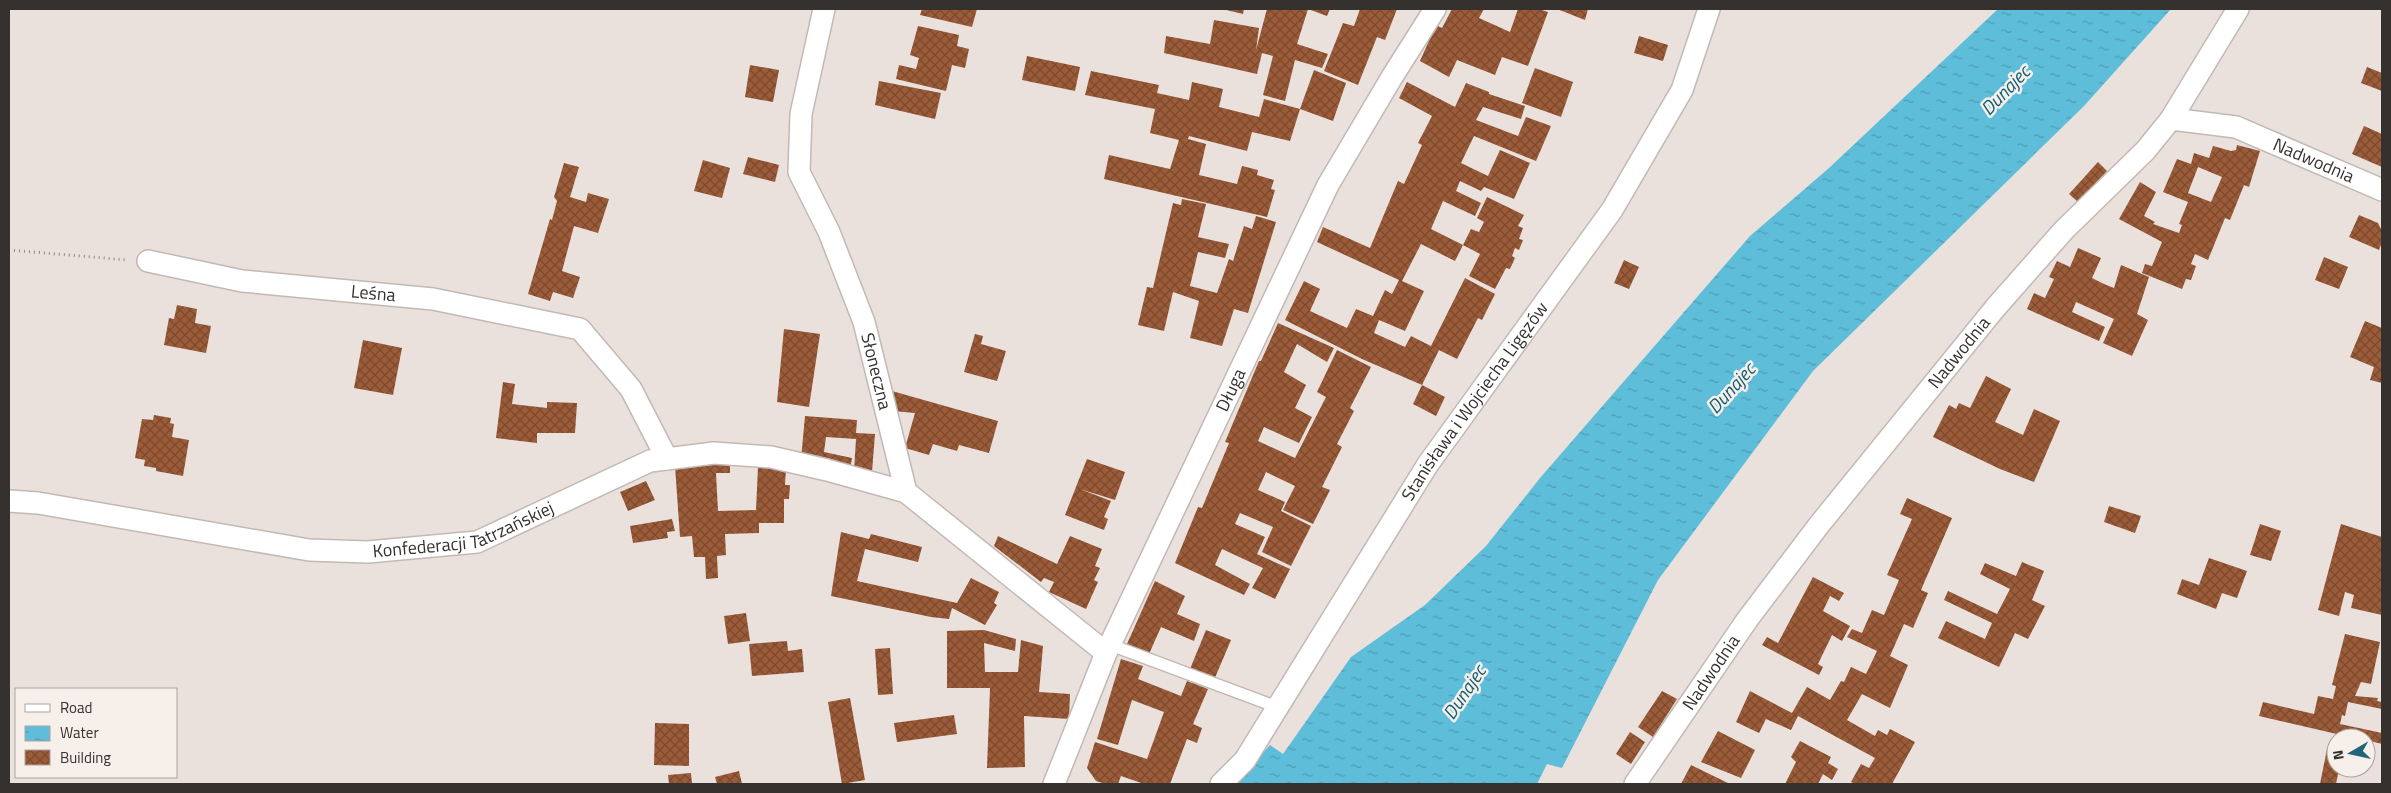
<svg xmlns="http://www.w3.org/2000/svg" width="2391" height="793" font-family="'Titillium Web',sans-serif">
	<style>
		.water { fill: url(#water-ripples) }
		.building { fill: url(#building-cross-hatch); fill-rule: evenodd }
		.lines { fill: none; stroke-linecap: round; stroke-linejoin: round }
		.lane-casing { stroke: #c2b9b5; stroke-width: 14 }
		.street-casing { stroke: #c2b9b5; stroke-width: 24 }
		.path { stroke: #8e8885; stroke-width: 3; stroke-dasharray: 1 4; stroke-linecap: butt }
		.lane { stroke: #fff; stroke-width: 11 }
		.street { stroke: #fff; stroke-width: 21 }
		.labels { text-anchor: middle; stroke-width: 5; stroke-linejoin: round; paint-order: stroke }
		.street-label { font-size: 18px; fill: #34312f; stroke: #f7efea }
		.water-label { font-size: 19px; font-style: italic; fill: #126175; stroke: #f7efea }
	</style>
	<defs>
		<pattern id="water-ripples" width="26" height="14" patternUnits="userSpaceOnUse" patternTransform="scale(1.25)"><rect width="26" height="14" fill="#5ebeda"/><path d="M2 4q2-2 4 0t4 0M15 11q2-2 4 0t4 0" fill="none" stroke="#4e9bb1"/></pattern>
		<pattern id="building-cross-hatch" width="8" height="8" patternUnits="userSpaceOnUse" patternTransform="scale(1.25)"><rect width="8" height="8" fill="#9d5c39"/><path d="M0 0l8 8M0 8l8-8" fill="none" stroke="#7a492e"/></pattern>
	</defs>
	<rect width="100%" height="100%" fill="#eae1dd"/>
	<path class="water" d="M1998,9H2171L2084,106L1813,371L1658,580L1562,768L1547,764L1537,784H1234L1270,745L1283,754L1351,657L1425,605L1486,546L1540,478L1750,236L1829,168Z"/>
	<g class="building">
		<path d="M922,9H977L972,27L920,15Z"/>
		<path d="M1222,9H1244L1243,14Z"/>
		<path d="M1267,9H1330L1327,16L1308,9L1297,44L1328,54L1322,68L1295,60L1285,101L1263,95L1273,56L1262,53L1257,74L1164,53L1166,36L1210,44L1214,20L1259,28L1256,50Z"/>
		<path d="M1360,9H1397L1385,40L1377,37L1358,85L1324,71L1343,23L1354,26Z"/>
		<path d="M1452,9H1484L1479,18L1510,32L1518,9H1539L1548,12L1528,66L1502,57L1495,75L1457,60L1449,77L1420,61L1436,25L1442,28Z"/>
		<path d="M1557,9H1588L1585,20Z"/>
		<path d="M918,26L959,35L957,46L969,49L965,68L952,65L946,91L896,79L899,65L916,69L919,58L910,55Z"/>
		<path d="M1639,36L1668,45L1663,61L1634,53Z"/>
		<path d="M1027,56L1080,67L1075,91L1022,80Z"/>
		<path d="M750,65L779,70L773,102L745,97Z"/>
		<path d="M2367,67L2382,73V91L2361,83Z"/>
		<path d="M1535,68L1573,82L1561,117L1522,103Z"/>
		<path d="M1314,70L1346,83L1333,121L1300,109L1290,141L1252,132L1247,151L1189,136L1188,139L1206,144L1199,175L1237,184L1242,166L1258,170L1257,175L1274,180L1271,189L1275,190L1267,217L1104,179L1109,155L1170,169L1179,140L1150,133L1155,109L1085,95L1091,71L1159,85L1157,93L1189,100L1192,82L1223,89L1219,107L1259,117L1264,99L1300,109Z"/>
		<path d="M879,81L941,93L935,119L875,105Z"/>
		<path d="M1407,82L1455,107L1466,83L1489,92V94L1525,106L1521,119L1483,107L1476,120L1518,136L1526,117L1551,126L1536,161L1474,136L1461,163L1488,176L1500,150L1530,163L1514,199L1484,187L1481,191L1460,181L1456,191L1481,203L1475,216L1443,201L1431,229L1463,245L1455,261L1421,244L1402,281L1424,291L1405,331L1379,320L1374,333L1405,347L1411,336L1431,346L1465,278L1495,294L1482,320L1478,318L1457,359L1439,350L1422,385L1362,359L1285,320L1304,281L1320,289L1310,311L1347,328L1356,309L1373,316L1385,290L1392,294L1399,280L1317,242L1323,227L1370,248L1398,181L1404,184L1422,145L1418,143L1432,116L1399,98Z"/>
		<path d="M2364,126L2382,134V167L2352,154Z"/>
		<path d="M2237,145L2260,151L2249,187L2244,185L2230,220L2225,218L2208,260L2195,254L2191,264L2196,266L2191,280L2186,279L2182,289L2142,273L2145,264L2152,266L2162,242L2119,219L2140,182L2156,192L2144,216L2155,222L2153,224L2179,233L2182,225L2179,224L2188,202L2163,192L2177,159L2191,164L2194,153L2209,158L2213,146L2231,151L2236,150ZM2198,167L2222,177L2211,202L2188,193Z"/>
		<path d="M748,157L779,165L775,182L743,174Z"/>
		<path d="M703,160L730,168L722,198L694,191Z"/>
		<path d="M2098,162L2107,171L2078,202L2069,194Z"/>
		<path d="M564,163L579,167L570,197L586,202L588,193L609,199L598,233L574,226L562,271L580,277L573,298L553,292L550,301L528,294L550,219L552,220L557,201L554,197Z"/>
		<path d="M1487,197L1524,215L1518,226L1523,228L1519,239L1523,240L1519,250L1515,248L1512,256L1515,258L1510,269L1506,268L1495,289L1469,276L1480,254L1463,245L1471,229L1479,232L1484,222L1477,218Z"/>
		<path d="M1182,199L1206,204L1198,237L1229,244L1225,258L1198,252L1190,286L1217,293L1229,259L1233,261L1244,226L1252,229L1256,216L1276,222L1248,313L1234,309L1222,346L1190,338L1199,301L1173,292L1164,331L1138,325L1147,287L1153,288L1173,203L1181,205Z"/>
		<path d="M2359,215L2378,223L2382,231V242L2379,250L2349,237Z"/>
		<path d="M2078,248L2101,258L2092,278L2104,284L2114,288L2121,265L2149,277L2137,314L2148,320L2132,356L2103,343L2114,319L2076,302L2072,312L2105,327L2099,341L2027,309L2034,293L2045,298L2054,279L2049,277L2057,261L2070,267Z"/>
		<path d="M2324,257L2348,267L2339,289L2315,280Z"/>
		<path d="M1624,260L1639,267L1629,289L1614,283Z"/>
		<path d="M177,305L197,309L195,323L211,326L206,353L164,345L169,318L174,319Z"/>
		<path d="M2365,321L2382,328V383L2370,380L2374,367L2350,357Z"/>
		<path d="M1278,323L1334,348L1327,362L1297,344L1284,372L1306,385L1295,408L1312,417L1299,443L1264,427L1258,441L1295,458L1326,397L1317,392L1337,350L1371,367L1350,408L1354,411L1337,444L1342,447L1322,487L1330,490L1313,524L1283,510L1295,486L1266,472L1258,490L1285,502L1281,511L1311,526L1291,566L1262,552L1273,527L1240,513L1235,524L1265,537L1257,554L1290,569L1275,599L1252,588L1263,568L1222,549L1215,565L1250,584L1244,595L1175,563L1198,507L1202,508L1229,443L1225,442L1259,361H1261Z"/>
		<path d="M784,329L820,334L809,407L777,402Z"/>
		<path d="M975,334L983,336L981,344L1006,351L997,381L964,372Z"/>
		<path d="M363,340L402,348L393,395L354,388Z"/>
		<path d="M1986,376L2011,389L1995,422L2023,435L2034,409L2060,421L2034,482L2000,469L1933,437L1949,405L1956,409L1959,403L1970,408Z"/>
		<path d="M503,382L515,384L512,404L547,408V402L577,403L575,433H537V443L496,438Z"/>
		<path d="M1422,385L1445,397L1436,416L1413,404Z"/>
		<path d="M892,391L998,421L989,453L959,445L957,451L933,444L929,455L905,448L915,413L893,411Z"/>
		<path d="M154,415L171,418L170,423L174,424L172,437L189,440L183,476L156,471V468L144,466L145,460L135,458L142,419L153,420Z"/>
		<path d="M805,416L857,420L856,433L875,434L872,472L854,471L856,439L826,437L824,452L852,458L850,470L801,459Z"/>
		<path d="M1087,459L1125,472L1115,500L1080,489L1111,501L1104,517L1108,519L1104,530L1065,515Z"/>
		<path d="M709,464L730,465V473H716L718,511L756,510L758,467L786,468L785,485H790L789,499H784V523H759V533L725,534L726,555L717,556L718,578L706,579L705,557H694L692,536L680,537L675,466Z"/>
		<path d="M646,481L655,500L628,511L620,492Z"/>
		<path d="M1907,498L1952,518L1921,590L1928,593L1913,628L1904,624L1890,656L1908,665L1890,708L1862,694L1847,720L1875,736L1878,730L1887,735L1890,729L1915,742L1892,784H1856L1851,782L1861,764L1869,768L1875,758L1798,716L1791,730L1766,719L1759,733L1736,722L1750,691L1792,713L1807,687L1830,700L1841,681L1844,682L1851,667L1866,674L1877,651L1847,637L1852,629L1862,633L1872,610L1884,615L1899,580L1887,575L1912,519L1900,514Z"/>
		<path d="M2109,506L2141,516L2135,533L2104,522Z"/>
		<path d="M672,519L675,531L667,532L668,538L633,543L630,526Z"/>
		<path d="M2260,524L2281,531L2271,561L2250,555Z"/>
		<path d="M2341,524L2382,537V615L2351,608L2354,595L2345,592L2339,616L2318,610Z"/>
		<path d="M841,532L869,539L871,534L922,547L918,562L865,549L857,581L957,603L971,578L999,592L994,603L997,605L985,625L952,608L949,619L931,617L831,596Z"/>
		<path d="M998,536L1057,564L1070,536L1102,549L1095,566L1100,568L1094,580L1098,582L1086,609L1049,592L1054,582L1044,578L1041,582L994,546Z"/>
		<path d="M2209,558L2247,571L2237,598L2222,593L2216,609L2177,594L2182,579L2199,585Z"/>
		<path d="M2022,562L2044,571L2032,600L2045,606L2028,639L2015,633L1999,667L1938,638L1946,621L1985,639L1992,623L1944,600L1948,591L1997,614L2010,589L1980,574L1985,563L2016,576Z"/>
		<path d="M1813,577L1844,593L1839,601L1830,596L1823,611L1850,626L1842,641L1832,635L1818,664L1823,667L1819,675L1762,645L1767,637L1778,643Z"/>
		<path d="M1155,581L1185,596L1177,614L1200,624L1194,641L1161,627L1149,654L1127,644Z"/>
		<path d="M746,613L750,641L728,644L724,616Z"/>
		<path d="M984,630L1016,639L1015,651L984,643L985,672H1018L1021,640L1043,646L1039,692L1070,694L1069,719L1024,716L1025,767L987,768L990,688H947V631Z"/>
		<path d="M1206,630L1231,640L1214,680L1190,669Z"/>
		<path d="M2345,634L2380,642L2371,684L2361,682L2355,696L2378,698L2377,701L2382,702V709L2348,702L2345,716L2342,715L2340,724L2382,733V744L2366,740V738H2354L2259,716L2263,702L2314,714L2318,696L2333,699L2336,686L2332,685Z"/>
		<path d="M787,641L788,651L802,649L804,672L752,676L749,644Z"/>
		<path d="M890,648L893,694L878,695L875,649Z"/>
		<path d="M1121,659L1143,666L1138,679L1181,696L1187,681L1208,689L1193,724L1202,728L1197,743L1187,739L1170,784H1144L1121,776L1118,784H1106L1096,781L1087,768L1095,742L1147,759L1164,712L1132,700L1118,745L1097,739Z"/>
		<path d="M1662,691L1677,699L1653,737L1638,727Z"/>
		<path d="M850,698L865,780L842,784L828,702Z"/>
		<path d="M954,715L957,734L897,742L894,723Z"/>
		<path d="M655,723L689,724V766L654,765Z"/>
		<path d="M1718,731L1755,750L1741,778L1701,762Z"/>
		<path d="M1630,732L1645,742L1631,764L1616,754Z"/>
		<path d="M1800,741L1831,757L1828,763L1838,769L1832,780L1823,774L1818,784H1785L1796,762L1791,757Z"/>
		<path d="M2327,749L2336,751V768H2347L2345,776L2338,774L2336,784H2320Z"/>
		<path d="M1691,765L1730,784H1681Z"/>
		<path d="M739,771L742,784H717L715,777Z"/>
		<path d="M691,773L692,784H669L668,775Z"/>
	</g>
	<g class="lines">
		<defs>
			<path id="lane" d="M1111,645L1277,707"/>
			<g id="street">
				<path id="s1" d="M824,9L801,114L799,172L829,232L864,322L906,492L1106,653"/>
				<path id="s2" d="M2171,119L2236,127L2382,190"/>
				<path id="s3" d="M148,261L242,281L433,299L580,329L631,389L667,459"/>
				<path id="s4" d="M9,501L38,503L309,550L368,552L477,542L650,461L714,453L771,457L827,470L906,492"/>
				<path id="s5" d="M1054,784L1106,653L1328,185L1392,77L1435,9"/>
				<path id="s6" d="M1221,784L1245,760L1428,464L1612,210L1682,90L1709,9"/>
				<path id="s7" d="M1635,784L1747,620L1819,525L1996,307L2064,230L2145,151L2171,119L2238,9"/>
			</g>
		</defs>
		<use href="#lane" class="lane-casing"/>
		<use href="#street" class="street-casing"/>
		<path class="path" d="M9,250L127,260"/>
		<use href="#lane" class="lane"/>
		<use href="#street" class="street"/>
	</g>
	<g class="labels">
		<g class="street-label">
			<text dy="6" stroke="none"><textPath href="#s2" startOffset="150">Nadwodnia</textPath></text>
			<text dy="6" stroke="none"><textPath href="#s3" startOffset="228">Leśna</textPath></text>
			<text dy="6" stroke="none"><textPath href="#s7" startOffset="540">Nadwodnia</textPath></text>
			<text dy="6" stroke="none"><textPath href="#s1" startOffset="380">Słoneczna</textPath></text>
			<text dy="6" stroke="none"><textPath href="#s5" startOffset="432">Długa</textPath></text>
			<text dy="6" stroke="none"><textPath href="#s6" startOffset="460">Stanisława i Wojciecha Ligęzów</textPath></text>
			<text dy="6" stroke="none"><textPath href="#s4" startOffset="462">Konfederacji Tatrzańskiej</textPath></text>
			<text dy="6" stroke="none"><textPath href="#s7" startOffset="135">Nadwodnia</textPath></text>
		</g>
		<g class="water-label">
			<text transform="translate(2005 90) rotate(-46)" y="7">Dunajec</text>
			<text transform="translate(1731 388) rotate(-48)" y="7">Dunajec</text>
			<text transform="translate(1464 692) rotate(-56)" y="7">Dunajec</text>
		</g>
	</g>
	<rect width="2391" height="793" fill="none" stroke="#34312f" stroke-width="20"/>
	<rect x="15" y="688" width="162" height="90" fill="#f7efea" stroke="#a9a39f"/>
	<rect x="25" y="704" width="25" height="8" fill="#ffffff" stroke="#a9a39f"/>
	<text x="60" y="713" font-size="15" fill="#34312f">Road</text>
	<rect x="25" y="726" width="25" height="15" fill="url(#water-ripples)" stroke="#a9a39f"/>
	<text x="60" y="738" font-size="15" fill="#34312f">Water</text>
	<rect x="25" y="750" width="25" height="15" fill="url(#building-cross-hatch)" stroke="#a9a39f"/>
	<text x="60" y="763" font-size="15" fill="#34312f">Building</text>
	<g transform="translate(2351 753) rotate(261)"><circle r="24" fill="#f7efea" stroke="#a9a39f"/>
	<path d="M0-4L9 19L0 12L-9 19Z" fill="#216577"/>
	<text y="-8" font-size="14" font-weight="bold" text-anchor="middle" fill="#34312f">N</text>
	</g>
</svg>
